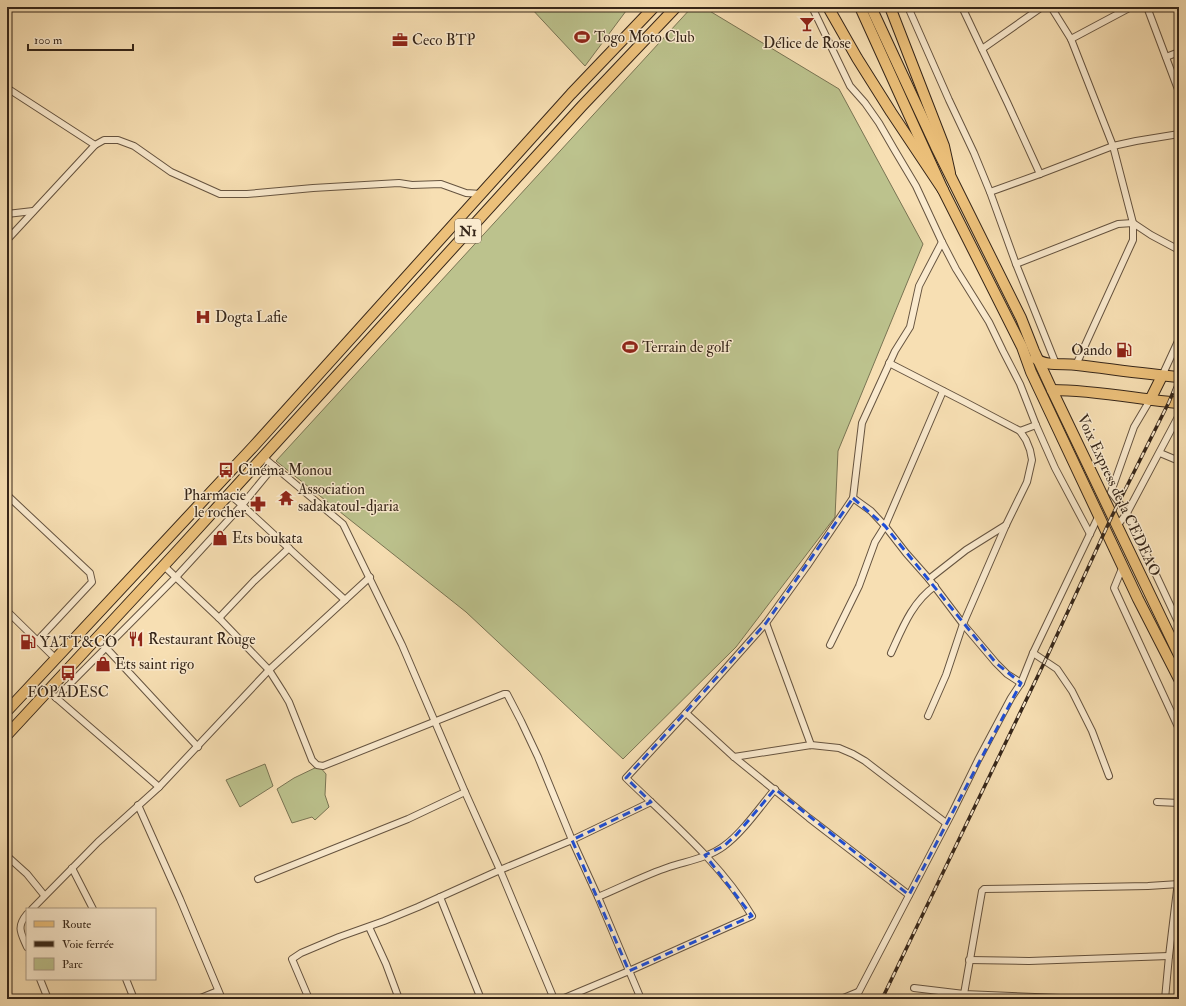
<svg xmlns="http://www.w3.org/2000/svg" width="1186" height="1006" font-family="'IM FELL Double Pica',serif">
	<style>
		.green { fill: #bcc28d; stroke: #797453 }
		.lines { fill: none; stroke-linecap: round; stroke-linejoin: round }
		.minor-casing { stroke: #665440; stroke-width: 8 }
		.primary-casing { stroke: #362619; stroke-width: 12 }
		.trunk-casing { stroke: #362619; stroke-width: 12 }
		.minor { stroke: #faeace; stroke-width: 6 }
		.primary { stroke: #ecc07a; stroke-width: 10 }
		.trunk { stroke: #ecc07a; stroke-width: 10 }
		.rail-casing { stroke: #362619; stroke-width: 3.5 }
		.rail { stroke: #faeace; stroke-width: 2; stroke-dasharray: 6; stroke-linecap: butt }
		.marked { fill: none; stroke: #1d4ed8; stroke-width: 3; stroke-dasharray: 8 5; stroke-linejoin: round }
		.labels { text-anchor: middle; stroke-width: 3; stroke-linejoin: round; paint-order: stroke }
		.shield { fill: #faeace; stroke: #71614f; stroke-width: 1 }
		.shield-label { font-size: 14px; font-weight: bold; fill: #362619 }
		.poi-label { font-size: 15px; fill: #362619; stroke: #faeace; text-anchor: start }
		.street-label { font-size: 15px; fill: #362619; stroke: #faeace }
	</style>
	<rect width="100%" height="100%" fill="#f7dfb3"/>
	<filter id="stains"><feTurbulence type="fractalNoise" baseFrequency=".005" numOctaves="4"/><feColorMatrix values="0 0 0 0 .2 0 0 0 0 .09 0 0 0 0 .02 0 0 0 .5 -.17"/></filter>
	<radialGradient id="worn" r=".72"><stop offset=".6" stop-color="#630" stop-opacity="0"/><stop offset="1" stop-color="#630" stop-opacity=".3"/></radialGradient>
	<g class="green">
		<path d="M530,7H629L585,66Z"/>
		<path d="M692,7H703L839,89L923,244L838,451L835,517L736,647L623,759L466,612L276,461Z"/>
		<path d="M265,764L273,786L240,807L226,780Z"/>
		<path d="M319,766L326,774L325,795L329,807L315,820L312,817L292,823L277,789L294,778Z"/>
	</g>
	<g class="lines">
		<defs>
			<g id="minor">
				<path d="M812,7L850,86L865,103L879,123L894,149L916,186L942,242L956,269L989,322L1003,351L1020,384L1036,425L1055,468L1090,534"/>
				<path d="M908,7L949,100L974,153L990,192L1016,264L1056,364"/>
				<path d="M962,7L1008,104L1040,174"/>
				<path d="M1051,7L1071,39L1113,146L1133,223V240L1076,365"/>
				<path d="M1147,7L1179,92"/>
				<path d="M1071,39L1131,7"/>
				<path d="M982,49L1042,7"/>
				<path d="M1166,57L1179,52"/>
				<path d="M7,88L95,145L7,240"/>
				<path d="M95,145L104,140H118L134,146L171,172L220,194H247L313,188L399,183L412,185L441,184L466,193L481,194"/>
				<path d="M990,192L1040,174L1113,146L1136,141L1179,134"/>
				<path d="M7,214L33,211"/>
				<path d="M1016,264L1118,224L1133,223L1151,235L1179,250"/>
				<path d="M889,363L965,402L1020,431L1036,425"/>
				<path d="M1162,376L1179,339"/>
				<path d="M1150,400L1134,427L1111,492L1127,513L1179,624"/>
				<path d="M1160,453L1179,461"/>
				<path d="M263,457L343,524L345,528L402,645L465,792L500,870L554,999"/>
				<path d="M274,466L242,505L345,600"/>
				<path d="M7,495L90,573L92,582L37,641"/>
				<path d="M853,498L871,511L885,526L906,553L929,579L963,624L996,663L1007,674L1021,683"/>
				<path d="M1117,526L1127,513L1179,415"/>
				<path d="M164,566L219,618L269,670L283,692L289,702L312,760L317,765L323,766L504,694H507L521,721L538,757L572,840L598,897L641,999"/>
				<path d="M1123,566L1114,588L1179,729"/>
				<path d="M929,579L966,550L1006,525"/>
				<path d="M7,611L56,659"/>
				<path d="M219,618L254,581L289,548"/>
				<path d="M766,623L811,745"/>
				<path d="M97,638L198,747"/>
				<path d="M830,645L859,586L875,542L885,526L943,391"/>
				<path d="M891,653C902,629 912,602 935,586"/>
				<path d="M1033,653L1057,669L1072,691L1092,731L1109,776"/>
				<path d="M54,696L159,787"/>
				<path d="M56,698L177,576L242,505L229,494"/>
				<path d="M686,713L734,757L809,818L909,895"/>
				<path d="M928,716L946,675L963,624L1006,525L1027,482L1032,460L1030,450L1026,440L1020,431"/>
				<path d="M734,757L811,745L839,748L853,754L865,761L946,823"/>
				<path d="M1157,802L1179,803"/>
				<path d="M138,805L180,899L222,999"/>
				<path d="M7,856L27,874L44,895"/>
				<path d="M72,868L93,909"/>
				<path d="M258,879L408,819L465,792"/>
				<path d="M440,897L481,999"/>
				<path d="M598,897C622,887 645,875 669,867C687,861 708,858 724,846C742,833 760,807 775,789"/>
				<path d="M32,909L98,842L159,787L269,670L370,577"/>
				<path d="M27,914C16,927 21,933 27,947"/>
				<path d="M369,927L386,964L399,999"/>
				<path d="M969,960L1029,961L1169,956"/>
				<path d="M40,979L48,999"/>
				<path d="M126,979L134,999"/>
				<path d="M914,988L964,994L1085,999"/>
				<path d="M964,994L982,891L984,889L1148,886L1179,884"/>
				<path d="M198,999L218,991"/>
				<path d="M309,999L292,959L301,953L339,937L384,921L418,907L500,870L572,840L651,802"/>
				<path d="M562,999L629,971L752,916C721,863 670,821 626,778L686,713L766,623L807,566L853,498L862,423L895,351L910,327L919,286L942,242"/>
				<path d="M841,999L858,992"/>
				<path d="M855,999L953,811L978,760L1011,698L1021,683L1033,653L1099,515"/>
				<path d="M1165,999L1169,956L1179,873"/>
			</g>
			<g id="primary">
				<path d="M860,7L943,190L1022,347L1031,372L1138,599L1179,679"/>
				<path d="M871,7L936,147L1021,318L1034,351L1052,390L1179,655"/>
				<path d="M1035,358C1046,367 1064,363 1077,365C1111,369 1145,374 1179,377"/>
				<path d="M1052,390C1095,390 1137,399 1179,403"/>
				<path d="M1150,400L1162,376"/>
			</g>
			<g id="trunk">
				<path d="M828,7L857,58L891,112L943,190"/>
				<path d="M890,7L944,146L950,173"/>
				<path d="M7,711L253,447L571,94L654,7"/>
				<path d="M7,735L181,547L582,106L676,7"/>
			</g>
		</defs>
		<use href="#minor" class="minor-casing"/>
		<use href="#primary" class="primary-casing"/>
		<use href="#trunk" class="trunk-casing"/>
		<use href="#minor" class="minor"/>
		<use href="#primary" class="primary"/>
		<use href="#trunk" class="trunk"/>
		<defs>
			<path id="rail" d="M882,999L1045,661L1112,516L1169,402L1179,378"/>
		</defs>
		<use href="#rail" class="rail-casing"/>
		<use href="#rail" class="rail"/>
	</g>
	<path class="marked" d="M853,498L885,526L996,663L1021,683L909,895L775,789L737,834L724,846L705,855L752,916L629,971L572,840L651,802L626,778L766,623Z"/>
	<defs>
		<symbol id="bar-bare" viewBox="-9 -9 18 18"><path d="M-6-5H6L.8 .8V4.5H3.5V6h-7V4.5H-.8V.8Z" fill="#8f2418" stroke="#faeace" stroke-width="2.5" paint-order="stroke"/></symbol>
		<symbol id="stadium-bare" viewBox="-9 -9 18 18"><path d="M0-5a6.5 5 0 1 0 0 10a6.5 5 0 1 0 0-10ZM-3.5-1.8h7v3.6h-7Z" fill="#8f2418" stroke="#faeace" stroke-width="2.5" paint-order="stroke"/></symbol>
		<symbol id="office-bare" viewBox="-9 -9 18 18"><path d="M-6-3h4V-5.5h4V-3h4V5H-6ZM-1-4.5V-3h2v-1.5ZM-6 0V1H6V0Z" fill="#8f2418" stroke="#faeace" stroke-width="2.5" paint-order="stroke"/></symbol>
		<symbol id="hospital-bare" viewBox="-9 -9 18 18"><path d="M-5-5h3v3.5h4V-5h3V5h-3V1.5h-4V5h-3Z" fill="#8f2418" stroke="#faeace" stroke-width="2.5" paint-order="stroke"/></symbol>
		<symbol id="fuel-bare" viewBox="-9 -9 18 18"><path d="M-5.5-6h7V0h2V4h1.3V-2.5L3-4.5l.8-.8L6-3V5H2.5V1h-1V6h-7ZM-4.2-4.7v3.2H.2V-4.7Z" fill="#8f2418" stroke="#faeace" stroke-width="2.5" paint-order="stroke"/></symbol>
		<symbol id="bus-bare" viewBox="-9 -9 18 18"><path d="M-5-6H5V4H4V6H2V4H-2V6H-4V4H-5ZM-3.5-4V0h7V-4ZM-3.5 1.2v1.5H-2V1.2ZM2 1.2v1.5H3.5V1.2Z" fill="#8f2418" stroke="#faeace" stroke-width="2.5" paint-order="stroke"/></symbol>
		<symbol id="temple-bare" viewBox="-9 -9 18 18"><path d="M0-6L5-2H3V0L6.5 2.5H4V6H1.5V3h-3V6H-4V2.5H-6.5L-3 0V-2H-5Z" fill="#8f2418" stroke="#faeace" stroke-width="2.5" paint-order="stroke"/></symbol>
		<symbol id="pharmacy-bare" viewBox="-9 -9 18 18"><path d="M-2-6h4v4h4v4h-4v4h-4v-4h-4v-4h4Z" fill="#8f2418" stroke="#faeace" stroke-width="2.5" paint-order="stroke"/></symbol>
		<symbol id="shop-bare" viewBox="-9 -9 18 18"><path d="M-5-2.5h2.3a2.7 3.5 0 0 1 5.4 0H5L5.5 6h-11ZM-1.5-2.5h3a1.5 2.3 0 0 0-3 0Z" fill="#8f2418" stroke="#faeace" stroke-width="2.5" paint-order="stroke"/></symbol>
		<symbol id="restaurant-bare" viewBox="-9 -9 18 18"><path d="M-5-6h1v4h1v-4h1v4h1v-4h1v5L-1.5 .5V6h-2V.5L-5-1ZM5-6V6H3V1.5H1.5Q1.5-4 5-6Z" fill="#8f2418" stroke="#faeace" stroke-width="2.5" paint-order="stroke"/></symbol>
	</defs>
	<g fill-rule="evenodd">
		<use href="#bar-bare" x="796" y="13" width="22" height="22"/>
		<use href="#stadium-bare" x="571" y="26" width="22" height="22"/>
		<use href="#office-bare" x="389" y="29" width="22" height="22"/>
		<use href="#hospital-bare" x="192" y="306" width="22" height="22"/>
		<use href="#stadium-bare" x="619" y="336" width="22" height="22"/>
		<use href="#fuel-bare" x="1113" y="339" width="22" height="22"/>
		<use href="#bus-bare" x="215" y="459" width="22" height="22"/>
		<use href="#temple-bare" x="275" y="487" width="22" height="22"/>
		<use href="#pharmacy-bare" x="247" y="493" width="22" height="22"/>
		<use href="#shop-bare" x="209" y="527" width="22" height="22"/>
		<use href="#restaurant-bare" x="125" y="628" width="22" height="22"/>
		<use href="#fuel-bare" x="17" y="631" width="22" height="22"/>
		<use href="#shop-bare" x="92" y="653" width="22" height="22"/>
		<use href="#bus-bare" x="57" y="662" width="22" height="22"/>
	</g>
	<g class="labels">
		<rect class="shield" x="455" y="219" width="26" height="24" rx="3"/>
		<g class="shield-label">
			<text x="468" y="236">N1</text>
		</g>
		<g class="poi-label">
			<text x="594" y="42">Togo Moto Club</text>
			<text x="412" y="45">Ceco BTP</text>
			<text x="807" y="48" text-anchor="middle">Délice de Rose</text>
			<text x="215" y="322">Dogta Lafie</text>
			<text x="642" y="352">Terrain de golf</text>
			<text x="1112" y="355" text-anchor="end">Oando</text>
			<text x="238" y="475">Cinéma Monou</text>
			<text x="298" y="494">Association<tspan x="298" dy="17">sadakatoul-djaria</tspan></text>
			<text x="246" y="500" text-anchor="end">Pharmacie<tspan x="246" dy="17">le rocher</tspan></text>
			<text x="232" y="543">Ets boukata</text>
			<text x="148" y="644">Restaurant Rouge</text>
			<text x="40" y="647">YATT&amp;CO</text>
			<text x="115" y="669">Ets saint rigo</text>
			<text x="68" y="697" text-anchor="middle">FOPADESC</text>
		</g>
		<g class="street-label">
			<text transform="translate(1119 495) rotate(65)" y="5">Voix Express de la CEDEAO</text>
		</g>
	</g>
	<rect width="1186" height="1006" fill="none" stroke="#f7dfb3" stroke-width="24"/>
	<rect x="8" y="8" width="1170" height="990" fill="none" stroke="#362619" stroke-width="2"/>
	<rect x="12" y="12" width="1162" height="982" fill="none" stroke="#362619"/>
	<rect x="26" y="908" width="130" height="72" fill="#faeace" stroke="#ac9c86"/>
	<rect x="34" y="921" width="20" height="6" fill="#ecc07a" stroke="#ac9c86"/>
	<text x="62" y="928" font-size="12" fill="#362619">Route</text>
	<rect x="34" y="941" width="20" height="6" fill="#362619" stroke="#ac9c86"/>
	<text x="62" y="948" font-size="12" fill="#362619">Voie ferrée</text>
	<rect x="34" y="958" width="20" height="12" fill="#bcc28d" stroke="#ac9c86"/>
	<text x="62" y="968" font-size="12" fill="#362619">Parc</text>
	<path d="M28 44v6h105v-6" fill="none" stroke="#362619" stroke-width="2"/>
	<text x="34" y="44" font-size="12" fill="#362619" stroke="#faeace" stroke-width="3" paint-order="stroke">100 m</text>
	<rect width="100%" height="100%" filter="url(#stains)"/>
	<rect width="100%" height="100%" fill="url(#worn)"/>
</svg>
